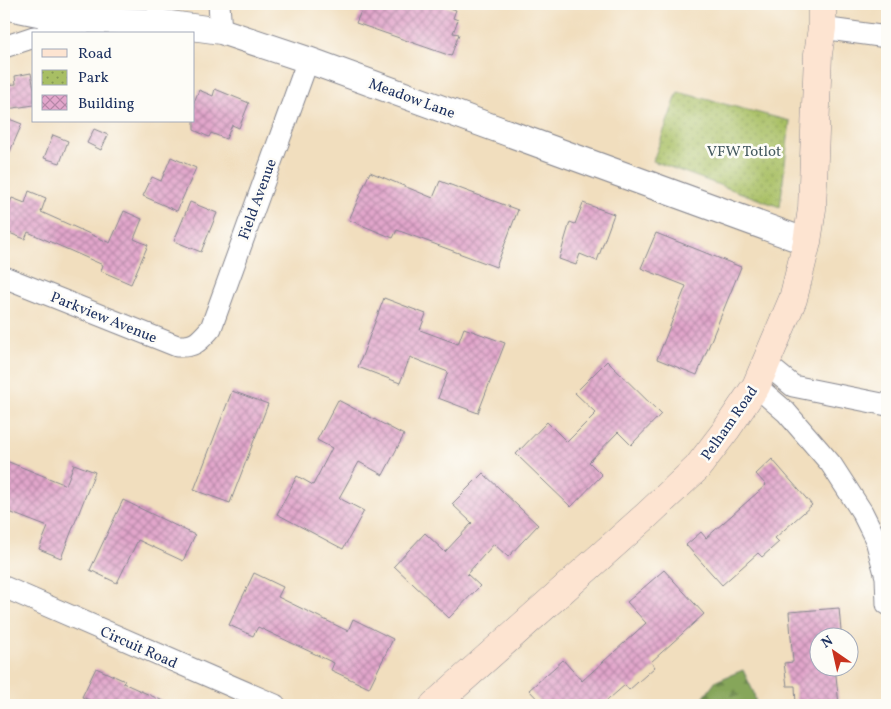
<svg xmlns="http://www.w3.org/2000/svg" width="891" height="709" font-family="Vollkorn,serif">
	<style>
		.forest { fill: url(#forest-firs); stroke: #506a5c }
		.park { fill: url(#park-dots); stroke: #627761 }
		.building { fill: url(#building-cross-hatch) }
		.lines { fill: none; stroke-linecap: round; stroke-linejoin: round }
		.minor-casing { stroke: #86868e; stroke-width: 23 }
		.tertiary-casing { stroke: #86868e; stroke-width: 28 }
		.secondary-casing { stroke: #86868e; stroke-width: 29 }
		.minor { stroke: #fff; stroke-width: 21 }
		.tertiary { stroke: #fff; stroke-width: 26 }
		.secondary { stroke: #fde4d1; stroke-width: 28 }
		.labels { text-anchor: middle; stroke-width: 5; stroke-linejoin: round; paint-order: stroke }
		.street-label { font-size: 15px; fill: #1b2f5e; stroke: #fdfcf7 }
		.park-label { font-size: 15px; fill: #455a60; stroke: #fdfcf7 }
	</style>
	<defs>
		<pattern id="forest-firs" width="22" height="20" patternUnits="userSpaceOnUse" patternTransform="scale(1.25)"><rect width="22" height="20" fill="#86a65a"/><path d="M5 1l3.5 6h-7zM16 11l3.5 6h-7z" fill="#6d884e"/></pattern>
		<pattern id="park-dots" width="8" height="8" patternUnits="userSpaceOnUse" patternTransform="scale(1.25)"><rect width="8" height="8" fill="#a8bf64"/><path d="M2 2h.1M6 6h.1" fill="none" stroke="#889c56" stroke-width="1.8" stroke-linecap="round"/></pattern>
		<pattern id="building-cross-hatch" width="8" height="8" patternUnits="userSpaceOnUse" patternTransform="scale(1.25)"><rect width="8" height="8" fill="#e2a6cb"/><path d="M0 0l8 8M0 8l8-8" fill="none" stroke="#b688a8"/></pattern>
	</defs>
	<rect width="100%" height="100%" fill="#fdfcf7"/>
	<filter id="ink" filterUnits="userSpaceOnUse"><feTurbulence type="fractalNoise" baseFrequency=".02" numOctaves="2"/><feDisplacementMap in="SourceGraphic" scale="10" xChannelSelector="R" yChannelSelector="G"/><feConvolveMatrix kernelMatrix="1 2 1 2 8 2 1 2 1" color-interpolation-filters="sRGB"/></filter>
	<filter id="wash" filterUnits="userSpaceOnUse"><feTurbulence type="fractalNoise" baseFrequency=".0096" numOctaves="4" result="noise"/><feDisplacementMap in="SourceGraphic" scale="20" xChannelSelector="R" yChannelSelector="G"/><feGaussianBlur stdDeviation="1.12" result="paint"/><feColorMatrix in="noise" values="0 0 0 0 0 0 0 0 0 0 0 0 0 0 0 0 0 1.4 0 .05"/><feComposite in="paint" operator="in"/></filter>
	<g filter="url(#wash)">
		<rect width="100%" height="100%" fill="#f1debe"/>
		<path class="forest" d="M743,670L754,693L756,705H698L716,681Z"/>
		<path class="park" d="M678,92L790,121L780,207L653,161Z"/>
		<g id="blocks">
			<g class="building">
				<path d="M364,4H438L456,10L453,18L458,20L453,33L459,34L451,56L356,23Z"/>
				<path d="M31,73L34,89V105L7,109L4,85L16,84L15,76Z"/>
				<path d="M215,89L249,103L239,128L232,125L226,139L211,133L209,137L194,130V102L199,90L213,96Z"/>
				<path d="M4,117L22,124L4,165Z"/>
				<path d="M94,129L108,135L101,150L87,143Z"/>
				<path d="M53,135L68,141L60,163L44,158Z"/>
				<path d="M171,157L196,168L177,211L143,196L152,177L161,181Z"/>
				<path d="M370,172L433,198L440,181L518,210L496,267L397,230L393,238L349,220Z"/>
				<path d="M29,191L46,198L41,212L110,243L124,211L142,219L134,239L148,245L131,284L101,271L103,265L28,232L25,239L4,231V218L12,198L25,203Z"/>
				<path d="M190,202L217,213L201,252L174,241Z"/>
				<path d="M583,203L614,214L597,261L580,254L576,265L559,259L570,222L575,224Z"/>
				<path d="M656,233L741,267L697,375L657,359L686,286L641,268Z"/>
				<path d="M384,298L426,314L420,330L458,344L464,328L505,343L478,413L438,398L448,372L410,357L400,383L358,367Z"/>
				<path d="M607,361L661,414L631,445L618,432L589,462L602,475L571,507L516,454L547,422L567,442L596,413L575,393Z"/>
				<path d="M232,391L268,404L230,503L194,490Z"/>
				<path d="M338,400L404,435L383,475L359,462L339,498L364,511L343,549L277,514L297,476L313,485L332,448L317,440Z"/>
				<path d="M772,459L812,505L775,538L779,542L762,557L758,553L722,585L686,545L701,532L706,538L766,485L756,474Z"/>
				<path d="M4,460L66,485L74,464L95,472L61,558L39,549L48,527L4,510Z"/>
				<path d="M483,473L538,525L508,557L494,544L467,574L480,586L449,618L394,566L425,533L445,552L472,523L452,504Z"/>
				<path d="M123,500L195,535L183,561L138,540L117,583L90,570Z"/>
				<path d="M664,570L704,614L651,662L655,667L629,690L625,685L602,705H543L529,690L563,660L582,681L646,623L627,602Z"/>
				<path d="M254,573L283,587L278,597L348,631L353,619L393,639L369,688L331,670L334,663L258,627L253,636L229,625Z"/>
				<path d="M839,608L841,631L832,632L833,636H818V666H835L839,705H796L795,686H787L784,663L793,662L789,612Z"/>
				<path d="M96,668L125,681L123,683L172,705H101L82,697Z"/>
			</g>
		</g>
	</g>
	<g filter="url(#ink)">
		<use href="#blocks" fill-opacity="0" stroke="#86868e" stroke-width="1"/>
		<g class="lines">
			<defs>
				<g id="minor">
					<path d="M219,4L221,31"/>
					<path d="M822,28L887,37"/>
					<path d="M45,34L85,21"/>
					<path d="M4,47L34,37"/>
					<path d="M4,277L177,346C196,347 199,341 211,328L308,60"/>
					<path d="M766,364L793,386L887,405"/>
					<path d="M756,386L786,412L831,464L862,512L876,540L886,577L887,604"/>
					<path d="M4,587L275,705"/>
				</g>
				<path id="tertiary" d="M4,6L43,14L87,20L155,22L221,31L308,60L807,242"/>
				<path id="secondary" d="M434,705L647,515L697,468L726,430L756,386L793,299L807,242L812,209L818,54L822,28V4"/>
			</defs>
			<use href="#minor" class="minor-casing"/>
			<use href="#tertiary" class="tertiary-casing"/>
			<use href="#secondary" class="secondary-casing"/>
			<use href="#minor" class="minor"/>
			<use href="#tertiary" class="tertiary"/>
			<use href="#secondary" class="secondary"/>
		</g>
	</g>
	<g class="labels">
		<g class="street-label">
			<text transform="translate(412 98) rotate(20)" y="5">Meadow Lane</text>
			<text transform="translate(257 199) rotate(-70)" y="5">Field Avenue</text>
			<text transform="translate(104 317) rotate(22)" y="5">Parkview Avenue</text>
			<text transform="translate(729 423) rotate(-55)" y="5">Pelham Road</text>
			<text transform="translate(139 647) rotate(24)" y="5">Circuit Road</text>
		</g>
		<g class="park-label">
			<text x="744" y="156">VFW Totlot</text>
		</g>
	</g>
	<rect width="891" height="709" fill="none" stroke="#fdfcf7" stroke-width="20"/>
	<rect x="32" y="32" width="162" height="90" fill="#fdfcf7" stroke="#a3aaba"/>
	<rect x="42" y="49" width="25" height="8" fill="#fde4d1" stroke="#a3aaba"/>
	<text x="78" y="58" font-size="15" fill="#1b2f5e">Road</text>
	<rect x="42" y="70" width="25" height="15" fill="url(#park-dots)" stroke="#a3aaba"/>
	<text x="78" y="82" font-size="15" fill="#1b2f5e">Park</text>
	<rect x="42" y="95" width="25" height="15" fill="url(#building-cross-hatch)" stroke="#a3aaba"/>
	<text x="78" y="108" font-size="15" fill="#1b2f5e">Building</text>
	<g transform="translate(834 652) rotate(326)"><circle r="24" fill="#fdfcf7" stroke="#a3aaba"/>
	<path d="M0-4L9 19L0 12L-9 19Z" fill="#c8321e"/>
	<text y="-8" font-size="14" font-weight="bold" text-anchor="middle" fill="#1b2f5e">N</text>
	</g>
</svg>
